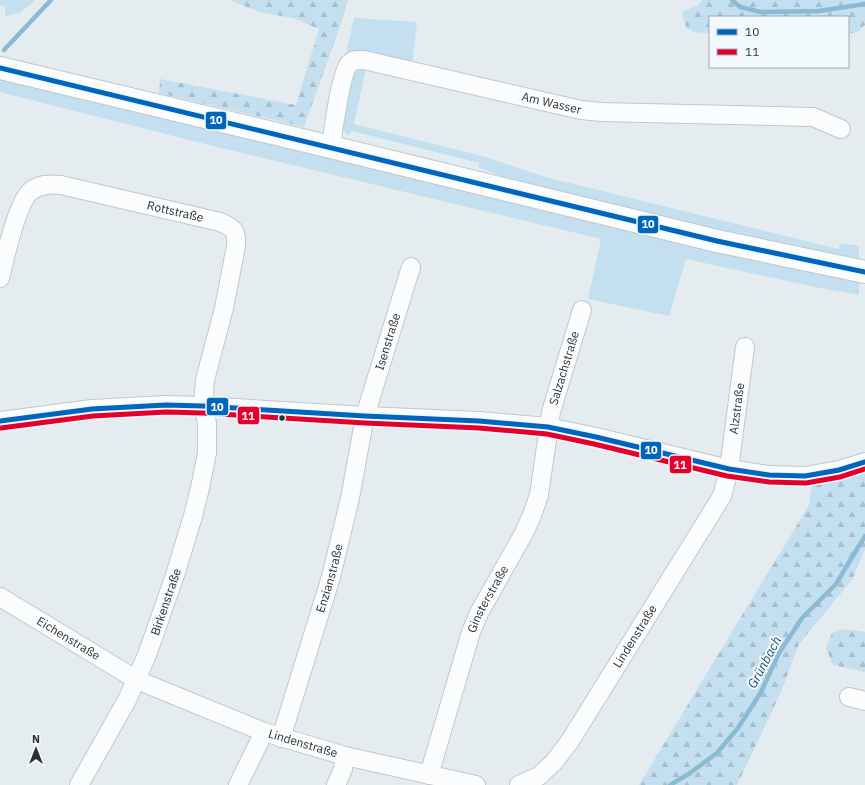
<svg xmlns="http://www.w3.org/2000/svg" width="865" height="785" font-family="'IBM Plex Sans',sans-serif">
	<style>
		.green { fill: #c3dff0 }
		.forest { fill: url(#forest-firs) }
		.lines { fill: none; stroke-linecap: round; stroke-linejoin: round }
		.stream { stroke: #8dbad3; stroke-width: 4.5 }
		.street-casing { stroke: #c2c7ca; stroke-width: 20 }
		.secondary-casing { stroke: #c2c7ca; stroke-width: 24 }
		.street { stroke: #fbfcfd; stroke-width: 18 }
		.secondary { stroke: #fbfcfd; stroke-width: 22 }
		.bus-1-casing { stroke: #f2f9fd; stroke-width: 8 }
		.bus-2-casing { stroke: #f2f9fd; stroke-width: 8 }
		.bus-1 { stroke: #0065bd; stroke-width: 5 }
		.bus-2 { stroke: #e4002b; stroke-width: 5 }
		.bus-dot { fill: #2d3134; stroke: #f2f9fd; stroke-width: 1.5 }
		.labels { text-anchor: middle; stroke-width: 4; stroke-linejoin: round; paint-order: stroke }
		.street-label { font-size: 12px; fill: #2d3134; stroke: #f2f9fd }
		.water-label { font-size: 13px; font-style: italic; fill: #21526b; stroke: #f2f9fd }
		.line-badge { stroke: #f2f9fd; stroke-width: 1.5 }
		.badge-label { font-size: 11px; text-anchor: middle; font-weight: bold; fill: #fff }
	</style>
	<defs>
		<pattern id="forest-firs" width="22" height="20" patternUnits="userSpaceOnUse"><rect width="22" height="20" fill="#c3dff0"/><path d="M5 1l3.5 6h-7zM16 11l3.5 6h-7z" fill="#a8c0ce"/></pattern>
	</defs>
	<rect width="100%" height="100%" fill="#e5ecf0"/>
	<g class="green">
		<path d="M0,0H35L20,13L5,16V7L0,5Z"/>
		<path d="M354,18L417,22L412,67L346,54Z"/>
		<path d="M366,68L354,124L486,157L545,177L838,249L841,243L859,246V262L743,238L516,182L478,167L479,163L351,131L348,136C345,133 343,130 342,125C341,117 349,80 355,73C358,70 362,69 366,68Z"/>
		<path d="M0,76L689,244L859,282V295L815,287L686,259L669,316L588,299L601,239L205,144L0,92Z"/>
	</g>
	<g class="forest">
		<path d="M229,0H348L343,18L304,127L159,93L160,79L296,105L319,29L293,18L260,12Z"/>
		<path d="M702,0H865V25L857,32L848,34V17H710V33L693,32L686,27L683,17V11L697,6Z"/>
		<path d="M865,471V549L852,580L799,644L781,692L737,785H639L809,505L812,485L839,479Z"/>
		<path d="M844,629L865,632V672L833,665L826,648L832,633Z"/>
	</g>
	<g class="lines">
		<g class="stream">
			<path d="M732,0L740,7L761,12L819,11L865,4"/>
			<path d="M4,50L51,0"/>
			<path d="M670,785L690,773L717,753L738,728L761,692L779,653L802,618L836,584L865,536"/>
		</g>
		<defs>
			<g id="street">
				<path id="s1" d="M331,147C333,131 341,73 349,64C353,59 358,60 364,60L581,110L602,112L813,117L841,129"/>
				<path id="s2" d="M0,278C4,261 18,200 31,191C40,184 50,184 61,185L220,222C234,228 237,230 236,246L224,308L205,380L203,406L207,423V453L200,488L193,516L175,575L147,655L127,700L79,785"/>
				<path d="M0,421L92,409L166,405L203,406L365,416L479,421L548,427L596,437L729,469L769,475L805,476L839,470L865,462"/>
				<path id="s3" d="M0,597L137,680L264,732L345,756L476,785"/>
				<path d="M849,697L865,701"/>
				<path id="s4" d="M281,738L331,577L350,498L365,416L411,267"/>
				<path id="s5" d="M429,775L471,632L479,613L524,533L532,515L539,495L551,412L582,310"/>
				<path d="M238,785L264,732"/>
				<path d="M336,785L343,769L345,756"/>
				<path id="s6" d="M519,785L539,776L554,762L570,741L722,496L729,469L745,347"/>
			</g>
			<path id="secondary" d="M0,68L331,147L717,241L865,272"/>
		</defs>
		<use href="#street" class="street-casing"/>
		<use href="#secondary" class="secondary-casing"/>
		<use href="#street" class="street"/>
		<use href="#secondary" class="secondary"/>
		<defs>
			<g id="bus-1">
				<path d="M0,68L717,241L865,272"/>
				<path d="M0,421L92,409L166,405L203,406L365,416L479,421L548,427L596,437L729,469L769,475L805,476L839,470L865,462"/>
			</g>
			<path id="bus-2" d="M1,428L93,416L166,412L203,413L365,423L479,428L547,434L594,444L727,476L769,482L806,483L840,477L865,469"/>
		</defs>
		<use href="#bus-1" class="bus-1-casing"/>
		<use href="#bus-2" class="bus-2-casing"/>
		<use href="#bus-1" class="bus-1"/>
		<use href="#bus-2" class="bus-2"/>
	</g>
	<circle class="bus-dot" cx="282" cy="418" r="3.5"/>
	<g class="labels">
		<g class="street-label">
			<text dy="4" stroke="none"><textPath href="#s1" startOffset="294">Am Wasser</textPath></text>
			<text dy="4" stroke="none"><textPath href="#s2" startOffset="242">Rottstraße</textPath></text>
			<text dy="4" stroke="none"><textPath href="#s4" startOffset="411">Isenstraße</textPath></text>
			<text dy="4" stroke="none"><textPath href="#s5" startOffset="432">Salzachstraße</textPath></text>
			<text dy="4" stroke="none"><textPath href="#s6" startOffset="446">Alzstraße</textPath></text>
			<text dy="4" stroke="none"><textPath href="#s4" startOffset="167">Enzianstraße</textPath></text>
			<text dy="4" stroke="none"><textPath href="#s5" startOffset="186">Ginsterstraße</textPath></text>
			<text transform="translate(166 602) rotate(-71)" y="4">Birkenstraße</text>
			<text dy="4" stroke="none"><textPath href="#s6" startOffset="192">Lindenstraße</textPath></text>
			<text dy="4" stroke="none"><textPath href="#s3" startOffset="80">Eichenstraße</textPath></text>
			<text dy="4" stroke="none"><textPath href="#s3" startOffset="338">Lindenstraße</textPath></text>
		</g>
		<g class="water-label">
			<text transform="translate(764 662) rotate(-62)" y="5">Grünbach</text>
		</g>
	</g>
	<g class="line-badge">
		<rect x="205" y="111" width="22" height="19" rx="4" fill="#0065bd"/>
		<rect x="637" y="215" width="22" height="19" rx="4" fill="#0065bd"/>
		<rect x="206" y="397" width="23" height="19" rx="4" fill="#0065bd"/>
		<rect x="237" y="406" width="23" height="19" rx="4" fill="#e4002b"/>
		<rect x="640" y="441" width="22" height="19" rx="4" fill="#0065bd"/>
		<rect x="669" y="455" width="23" height="19" rx="4" fill="#e4002b"/>
	</g>
	<g class="badge-label">
		<text x="216" y="124">10</text>
		<text x="648" y="228">10</text>
		<text x="217" y="411">10</text>
		<text x="248" y="420">11</text>
		<text x="651" y="454">10</text>
		<text x="680" y="469">11</text>
	</g>
	<rect x="709" y="16" width="140" height="52" fill="#f2f9fd" stroke="#a3a9ad"/>
	<rect x="717" y="29" width="20" height="6" fill="#0065bd" stroke="#a3a9ad"/>
	<text x="745" y="36" font-size="12" fill="#2d3134">10</text>
	<rect x="717" y="49" width="20" height="6" fill="#e4002b" stroke="#a3a9ad"/>
	<text x="745" y="56" font-size="12" fill="#2d3134">11</text>
	<g transform="translate(36 749)" stroke="#f2f9fd" stroke-width="3" paint-order="stroke">
	<path d="M0-3L7 15L0 10L-7 15Z" fill="#2d3134"/>
	<text y="-6" font-size="11" font-weight="bold" text-anchor="middle" fill="#2d3134">N</text>
	</g>
</svg>
